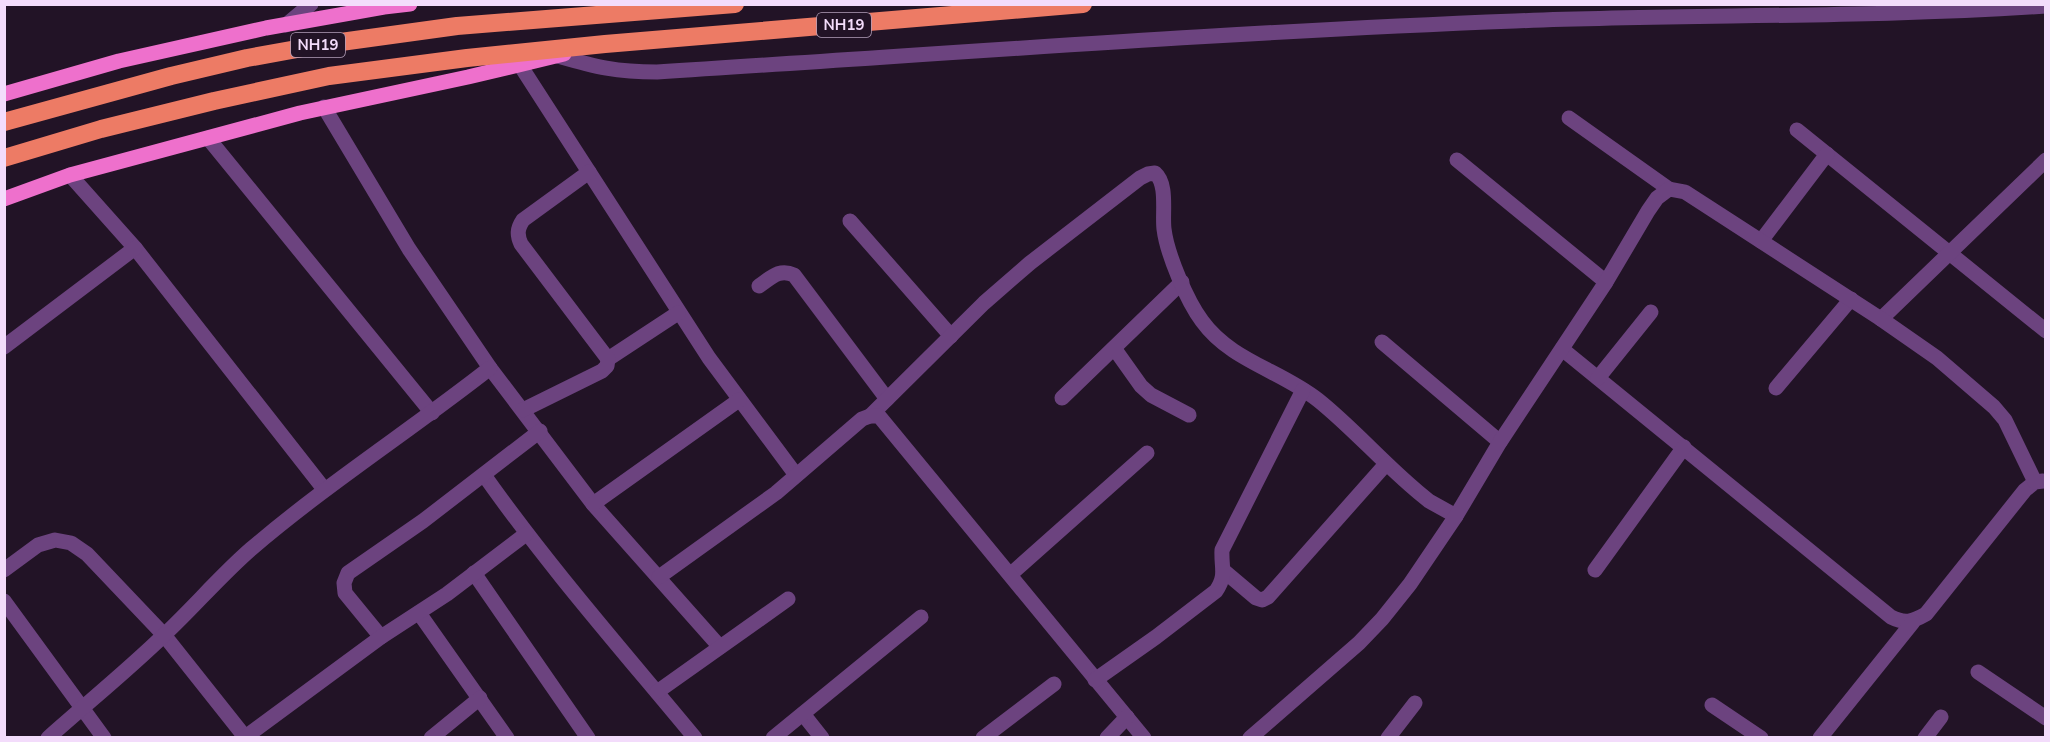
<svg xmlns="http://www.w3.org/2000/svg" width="2050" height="742" font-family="'Nunito Sans',sans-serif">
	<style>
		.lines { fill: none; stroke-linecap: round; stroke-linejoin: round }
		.minor { stroke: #6c437f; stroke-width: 15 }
		.major { stroke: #ee70cc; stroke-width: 15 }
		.highway { stroke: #ed7b65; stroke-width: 18 }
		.labels { text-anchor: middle; stroke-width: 4.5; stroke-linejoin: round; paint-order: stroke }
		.shield { fill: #221326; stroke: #b4a0bb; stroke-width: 1.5 }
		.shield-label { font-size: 15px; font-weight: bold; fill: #f3dcfb }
	</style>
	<rect width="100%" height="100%" fill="#221326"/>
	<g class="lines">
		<g class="minor">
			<path d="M286,25L311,4"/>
			<path d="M558,56C596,67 616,72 657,72C943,54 1228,32 1515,21C1692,14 1869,18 2046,6"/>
			<path d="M520,65L709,358L796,475"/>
			<path d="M324,107L409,249L490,368L593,504L720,647"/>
			<path d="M1569,118L1669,189"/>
			<path d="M1797,130L2046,331"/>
			<path d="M208,138L432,413"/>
			<path d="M1457,160L1606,282"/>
			<path d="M70,175L135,248L324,489"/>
			<path d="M850,221L951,336"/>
			<path d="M1761,241L1827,154"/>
			<path d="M759,286C771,278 779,268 794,275L887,399"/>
			<path d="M1881,319L2046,160"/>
			<path d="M1382,342L1500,442"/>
			<path d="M4,347L135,248"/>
			<path d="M1114,348L1141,386L1151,395L1189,415"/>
			<path d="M1562,349L1891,617C1905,624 1912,622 1926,614L2025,490L2035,482L2043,481"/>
			<path d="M608,359L678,313"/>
			<path d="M1598,378L1651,312"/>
			<path d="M1776,388L1851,299"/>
			<path d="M1062,398L1182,282"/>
			<path d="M523,410L602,371L607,366L608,359L521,244C517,235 517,229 523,220L589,172"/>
			<path d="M870,416L984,303L1030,263L1140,178L1148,174L1155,173C1168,184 1162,213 1164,229C1167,254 1187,301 1202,321C1231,361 1280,370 1318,400C1353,428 1383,463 1418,492L1429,501L1456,516"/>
			<path d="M484,475C549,567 623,651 695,738"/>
			<path d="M593,504L739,400"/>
			<path d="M4,570L38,545L55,540L71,543L87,554L164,635L245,737"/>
			<path d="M1595,570L1684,447"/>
			<path d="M1224,571L1256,598L1262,600L1268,597L1386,464"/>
			<path d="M474,573L588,738"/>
			<path d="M1011,574L1147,453"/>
			<path d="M659,577L776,493L862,419L870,416H879L1144,738"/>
			<path d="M4,601L104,738"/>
			<path d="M419,613L507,738"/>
			<path d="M381,637L345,593L344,583L348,573L423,521L540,431"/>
			<path d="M1978,672L2046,718"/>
			<path d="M1095,680L1156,637L1216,591C1227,575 1221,568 1222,550L1303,390"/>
			<path d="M657,692L788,599"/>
			<path d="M1712,705L1761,738"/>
			<path d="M803,714L822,738"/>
			<path d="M48,738C86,704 127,671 164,635C194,607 220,576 251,549C327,484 411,430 490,368"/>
			<path d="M244,738L381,637L447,594L526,534"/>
			<path d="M431,738L480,698"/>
			<path d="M773,738L921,617"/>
			<path d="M983,738L1054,684"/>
			<path d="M1107,738L1127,717"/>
			<path d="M1250,738L1359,643L1382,619L1410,584L1456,516L1500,442L1606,282L1648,211L1657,198L1669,189L1685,192L1881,319L1937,358L1994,407L2005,420L2035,482"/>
			<path d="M1388,738L1415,703"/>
			<path d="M1820,738L1913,622"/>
			<path d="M1925,738L1941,717"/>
		</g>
		<g class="major">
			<path d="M4,94L119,61L266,28L384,7L410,4"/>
			<path d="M4,199L70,175L300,113L468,77L564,54"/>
		</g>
		<g class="highway">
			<path d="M4,122L171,76L247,58L319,45L457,26L735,4"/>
			<path d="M4,158L101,129L214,101L329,76L467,58L605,44L1083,4"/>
		</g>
	</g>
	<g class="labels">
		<g class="shield">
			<rect x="817" y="13" width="54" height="24" rx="4.5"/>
			<rect x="291" y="33" width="54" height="24" rx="4.5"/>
		</g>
		<g class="shield-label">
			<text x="844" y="30">NH19</text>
			<text x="318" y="50">NH19</text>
		</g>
	</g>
	<rect width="2050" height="742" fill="none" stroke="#f3dcfb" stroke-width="12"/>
</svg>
